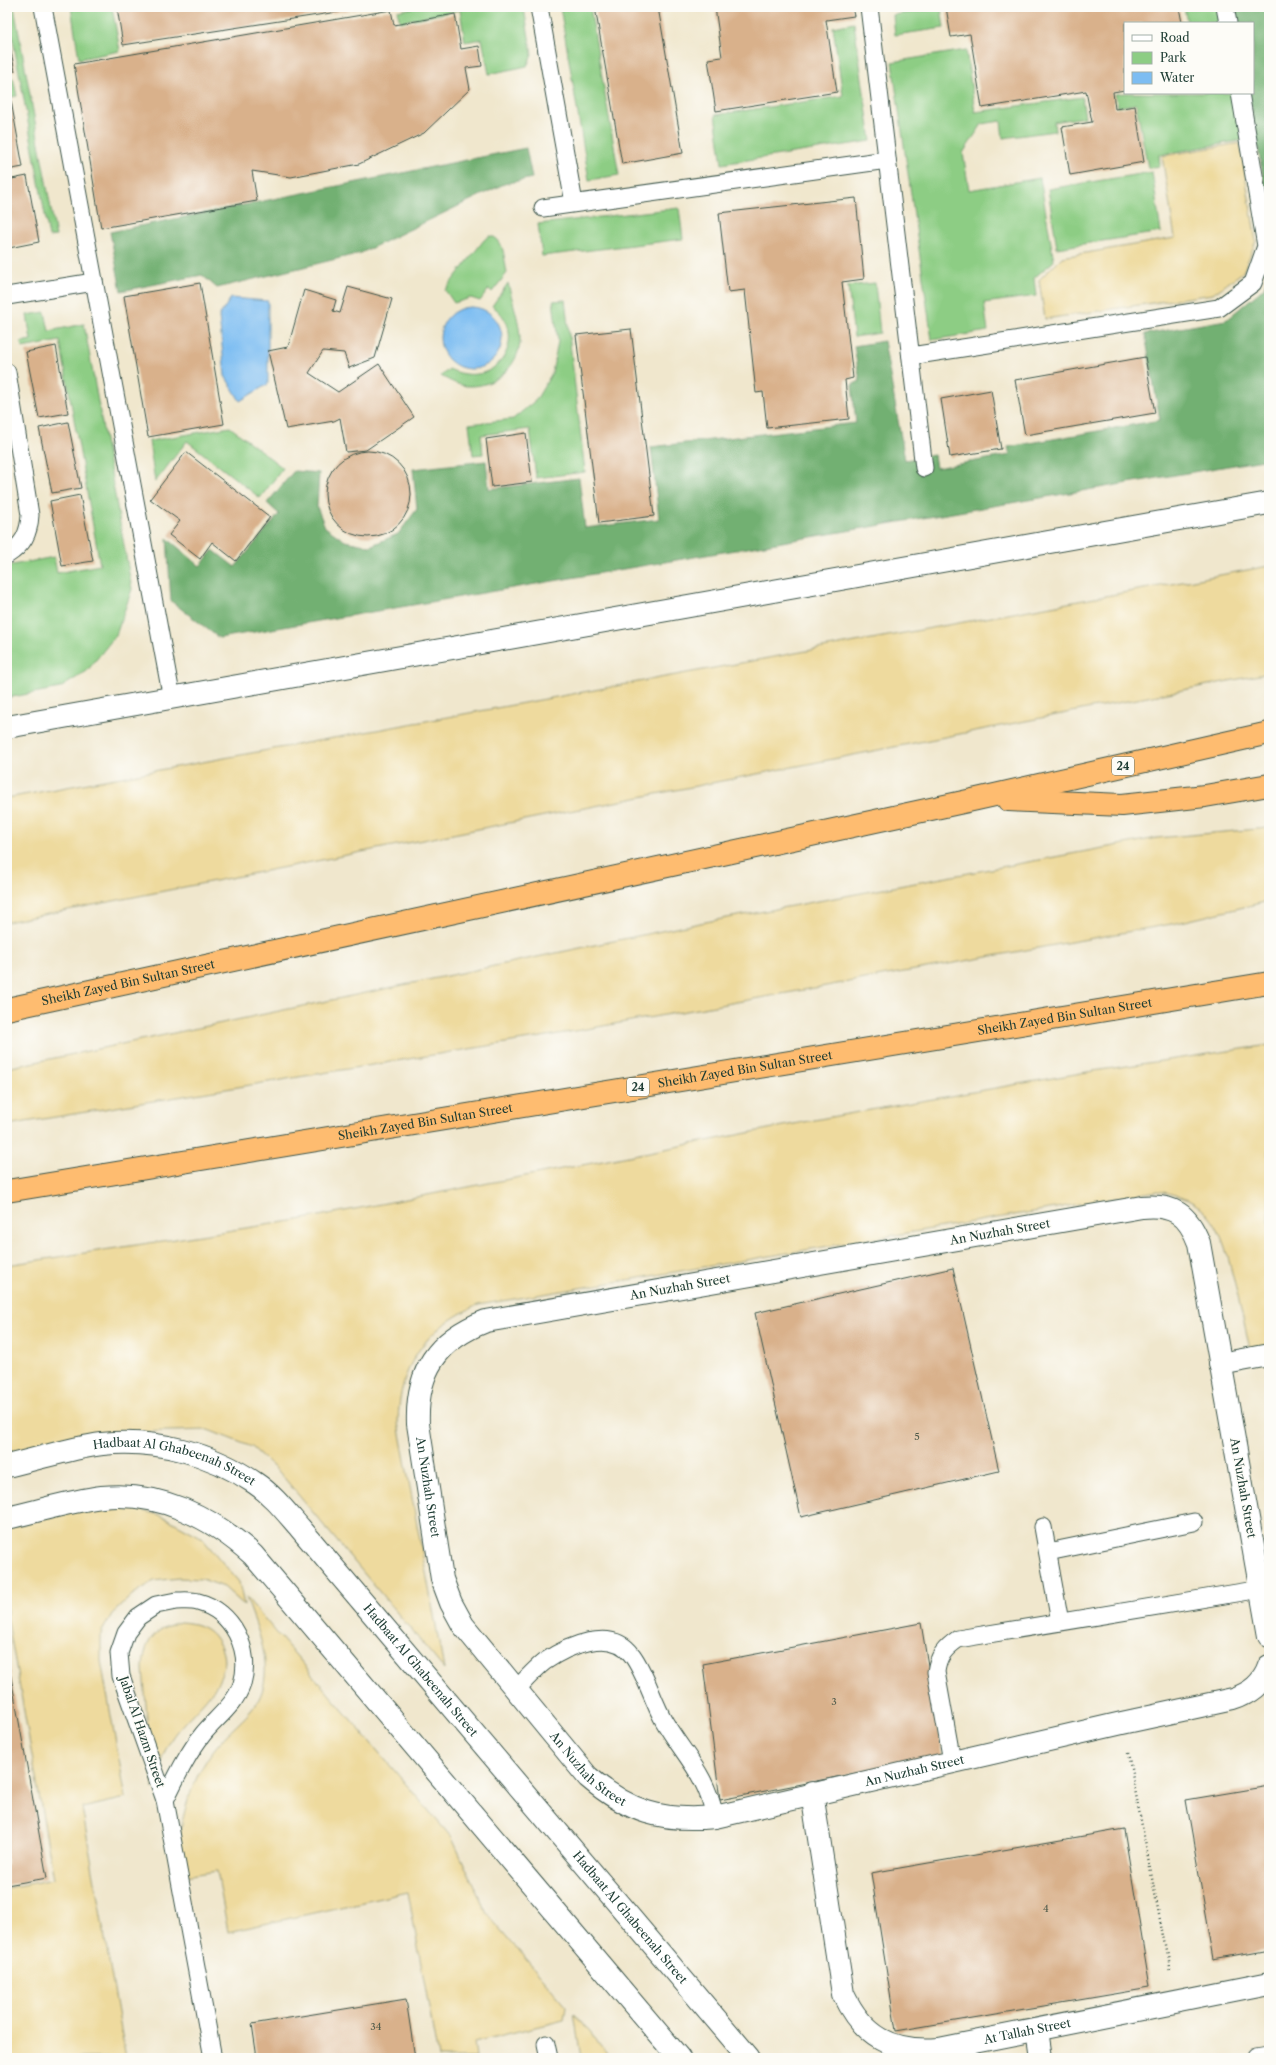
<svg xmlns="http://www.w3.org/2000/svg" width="1276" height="2065" font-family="'Libre Caslon Text',serif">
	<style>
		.green { fill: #8dcd84; stroke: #56855c }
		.forest { fill: #72b072; stroke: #487653 }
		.sand { fill: #eeda9e; stroke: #868c69 }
		.water { fill: #7dbdf2; stroke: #4e7d93 }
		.building { fill: #d9b18b }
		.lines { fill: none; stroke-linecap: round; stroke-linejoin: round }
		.lane-casing { stroke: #3e564b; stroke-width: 19 }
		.street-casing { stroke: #3e564b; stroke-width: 24 }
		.highway-casing { stroke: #3e564b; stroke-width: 24 }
		.path { stroke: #3e564b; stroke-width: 2.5; stroke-dasharray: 1 3; stroke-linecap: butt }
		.lane { stroke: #fff; stroke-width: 17 }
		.street { stroke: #fff; stroke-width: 22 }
		.highway { stroke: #febc70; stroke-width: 22 }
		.labels { text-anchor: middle; stroke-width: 3; stroke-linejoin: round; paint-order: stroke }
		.number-label { font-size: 10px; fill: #4e5a4a }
		.shield { fill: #fdfcf7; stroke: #62766e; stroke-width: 1 }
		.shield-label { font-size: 11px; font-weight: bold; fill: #1f3d34 }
		.street-label { font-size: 12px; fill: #1f3d34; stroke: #fdfcf7 }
	</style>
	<rect width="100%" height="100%" fill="#fdfcf7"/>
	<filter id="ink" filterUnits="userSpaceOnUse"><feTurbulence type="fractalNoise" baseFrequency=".025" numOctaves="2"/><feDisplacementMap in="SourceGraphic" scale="8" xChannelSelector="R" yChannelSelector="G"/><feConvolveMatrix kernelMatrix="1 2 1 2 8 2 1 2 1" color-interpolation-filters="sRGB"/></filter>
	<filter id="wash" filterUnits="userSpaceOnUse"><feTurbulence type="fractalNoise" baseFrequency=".012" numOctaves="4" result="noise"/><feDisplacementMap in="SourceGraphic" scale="16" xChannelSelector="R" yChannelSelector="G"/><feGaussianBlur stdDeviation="0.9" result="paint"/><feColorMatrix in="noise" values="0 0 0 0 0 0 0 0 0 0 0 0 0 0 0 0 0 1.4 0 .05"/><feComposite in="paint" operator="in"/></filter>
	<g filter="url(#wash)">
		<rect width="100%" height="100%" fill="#f0e7cd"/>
		<g class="green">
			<path d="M7,7H14L56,236L49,237Z"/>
			<path d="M71,7H112L120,51L79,59Z"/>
			<path d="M418,7L524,8L532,55L527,66L489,74L482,39L465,42L460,10L400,22L397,11Z"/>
			<path d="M560,7H590L619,175L589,180Z"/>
			<path d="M1184,7H1220L1223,23H1187Z"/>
			<path d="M941,8L944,28L895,35L893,15Z"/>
			<path d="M854,23L871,141L722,164L715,115L843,96L833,27Z"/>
			<path d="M966,50L975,112L1082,97L1085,117L1054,122L1055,131L1003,138L1001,121L982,124L963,153L969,190L1040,178L1054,261L1034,278L1036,296L984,303L988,331L932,340L892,62Z"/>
			<path d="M13,78L17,96L7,98V79Z"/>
			<path d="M1125,93H1235L1243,140L1159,155L1160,166L1148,168L1136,104L1118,107L1115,94Z"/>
			<path d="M1152,172L1161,232L1057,248L1048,189Z"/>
			<path d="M679,208L683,239L542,256L538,224Z"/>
			<path d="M490,236C505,238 504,260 507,273L492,292L489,289L480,301L471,298L454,303L445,290L484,240Z"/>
			<path d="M508,283C512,301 521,324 520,343C517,368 494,387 469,386C459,386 450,381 441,376L449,369C501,393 530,331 492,306Z"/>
			<path d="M875,283L880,333L854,337L848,286Z"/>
			<path d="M565,300L585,472L536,478L530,429L481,435L483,454L473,455L469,424L513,419L536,400L552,373L558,341L553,301Z"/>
			<path d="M45,312L49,331L84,324L132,589L116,635L87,671L60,688L7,698V566L54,557L57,573L100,565L60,341L22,348L21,342L31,340L27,315Z"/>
			<path d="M230,427L283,468L260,498L187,441L155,482L149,441Z"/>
		</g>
		<g class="forest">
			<path d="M1235,7H1269V213L1249,93H1253V23H1238Z"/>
			<path d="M526,148L532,178L504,184L361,253L217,288L202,275L121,291L110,232Z"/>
			<path d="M1269,272V459L219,638L171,601L167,538L200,566L213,550L235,567L279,514L267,503L294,471L319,473L317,507L325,527L345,541L370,546L398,534L417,509L413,469L486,461L489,489L579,478L585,528L659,519L651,447L856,423L852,385L860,381L854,346L884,341L905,460L934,455L936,468L1010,455L1008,447L1160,420L1145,334L1226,320L1264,288Z"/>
		</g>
		<g class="sand">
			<path d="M1240,143L1256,241L1243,272L1213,294L1045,319L1039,280L1062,257L1175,238L1162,156Z"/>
			<path d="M1269,566V673L7,922V798Z"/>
			<path d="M1269,828V901L1177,923L536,1038L7,1125V1068L695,924L1157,838Z"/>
			<path d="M1269,1045V1349L1251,1352C1245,1328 1240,1304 1234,1281C1222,1231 1214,1200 1157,1191L478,1305C425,1328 399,1365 398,1423L444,1669L280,1473L252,1447L208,1430L132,1432L7,1455V1265L298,1220L825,1118L1087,1072Z"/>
			<path d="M126,1507L160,1515L201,1537L239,1582L244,1605L224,1587L202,1579L179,1578L154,1581L132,1595L112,1614L101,1633V1661L126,1798L82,1808L126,2058H7V1888L54,1879L7,1616V1528L86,1509Z"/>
			<path d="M246,1597L452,1838L487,1914L566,2006L564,2020L474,2042L476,2058H438L408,1892L228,1932L217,1871L185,1876C184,1864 179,1849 180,1837C184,1802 198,1766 222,1740C235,1725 258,1710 263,1688C271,1657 256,1626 246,1597Z"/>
			<path d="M180,1622C196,1623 210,1627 218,1642C241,1680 190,1710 172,1738C162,1753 158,1772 153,1789L143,1669C144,1642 153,1629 180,1622Z"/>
			<path d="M574,2013L611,2058H581Z"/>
		</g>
		<g class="water">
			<path d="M231,298L268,301V384L240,401L225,376L219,316Z"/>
			<circle cx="471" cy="338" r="31"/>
		</g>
		<g id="blocks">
			<g class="building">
				<path d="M117,7H357V9L123,45Z"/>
				<path d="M595,7H658L683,153L622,164Z"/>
				<path d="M715,7H852L854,16L826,20L837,92L716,111L708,59L722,57Z"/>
				<path d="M946,7H1179L1182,23H1125V90L1113,92L1115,109L1135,106L1144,162L1070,175L1062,127L1092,122L1086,91L982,108L970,34L951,37Z"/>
				<path d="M391,10L394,25L455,14L461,49L479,46L482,66L466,68L470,89L424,133L359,164L291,177L252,171L257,201L101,228L74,64Z"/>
				<path d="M7,33L15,71L7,73Z"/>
				<path d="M11,101L23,167L7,170V102Z"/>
				<path d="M27,176L39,242L9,248L7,235V180Z"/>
				<path d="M856,198L864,279L842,282L853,378L845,380L849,419L767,428L763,392L756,393L745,290L728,292L719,213Z"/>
				<path d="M200,283L224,424L148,437L124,296Z"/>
				<path d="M348,287L392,299L375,358L349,368L344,353L323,351L309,373L338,392L379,364L414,417L366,450L346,452L340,418L334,421L286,429L268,351L288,347L304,290L336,300L333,311L340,313Z"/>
				<path d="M631,329L654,516L599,523L576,335Z"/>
				<path d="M56,346L68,413L39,418L26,352Z"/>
				<path d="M1145,357L1155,413L1025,435L1015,380Z"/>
				<path d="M991,390L1001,449L950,457L941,399Z"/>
				<path d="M68,422L81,488L52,493L39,428Z"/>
				<path d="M526,433L532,482L492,487L486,439Z"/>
				<circle cx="368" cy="494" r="43"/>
				<path d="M186,452L270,517L236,561L212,542L200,559L169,535L180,521L150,499Z"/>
				<path d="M80,495L93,561L62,566L50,501Z"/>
				<path d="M953,1268L999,1471L801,1517L755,1313Z"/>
				<path d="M921,1623L943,1756L720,1800L703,1664Z"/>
				<path d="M7,1655L47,1878L7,1885Z"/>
				<path d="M1269,1786V1950L1214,1960L1186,1800Z"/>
				<path d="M1124,1829L1150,1988L896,2031L871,1873Z"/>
				<path d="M406,1999L415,2058H257L252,2024Z"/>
			</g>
		</g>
	</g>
	<g filter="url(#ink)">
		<use href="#blocks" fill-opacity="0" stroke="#3e564b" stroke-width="1"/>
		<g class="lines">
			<defs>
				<g id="lane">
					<path d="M43,7L172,699"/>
					<path d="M539,7L574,203"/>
					<path d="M869,7L924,468"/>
					<path d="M1225,7L1228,23"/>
					<path d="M543,208L887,160"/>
					<path d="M7,296L94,282"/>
					<path d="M911,356L1219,308L1253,283L1266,246L1240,93"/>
					<path d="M7,372L30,515C29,534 23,545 7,555"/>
					<path d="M1043,1527L1060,1622"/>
					<path d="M1048,1552L1194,1522"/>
					<path d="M176,1601C183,1601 191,1600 198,1602C233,1611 252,1650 242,1684C235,1705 216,1718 203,1734C187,1754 176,1778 165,1800L121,1676L119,1653L126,1633L138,1617L156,1605Z"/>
					<path d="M516,1690C525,1680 534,1670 544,1662C567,1646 612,1626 632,1655C646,1674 652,1700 664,1721C685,1757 706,1773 715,1817"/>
					<path d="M952,1761L936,1672C938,1656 945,1648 958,1639L1261,1589"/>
					<path d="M165,1800L213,2058"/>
					<path d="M546,2044L549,2058"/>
					<path d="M1257,2058L1269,2056"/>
				</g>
				<g id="street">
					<path d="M7,727L1269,503"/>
					<path d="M1220,1364L1269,1355"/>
					<path id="s1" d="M7,1466C38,1459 70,1448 102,1444C155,1438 211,1453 255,1483C273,1495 286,1512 300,1528L749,2058"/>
					<path d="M7,1518C38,1511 70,1501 102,1497C159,1491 212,1517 253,1555L679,2058"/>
					<path id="s2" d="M1269,1636L1199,1243C1188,1214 1173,1204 1142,1207L486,1321C437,1340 416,1371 418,1424L442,1579L451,1603L463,1625L588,1777C629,1812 661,1822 715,1817L1122,1723L1233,1699C1250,1693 1263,1684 1269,1666"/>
					<path id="s3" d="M812,1793L843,1994C863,2037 892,2053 939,2049L1269,1983"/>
					<path d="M1036,2030L1040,2058"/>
				</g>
				<g id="highway">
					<path d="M1008,800L1122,805L1205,796L1269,785"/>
					<path id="s4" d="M7,1009L977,799L1269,733"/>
					<path id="s5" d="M7,1191L1269,983"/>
				</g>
			</defs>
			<use href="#lane" class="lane-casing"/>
			<use href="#street" class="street-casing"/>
			<use href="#highway" class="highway-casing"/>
			<path class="path" d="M1128,1753L1170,1972"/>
			<use href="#lane" class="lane"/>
			<use href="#street" class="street"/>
			<use href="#highway" class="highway"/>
		</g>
	</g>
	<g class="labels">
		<g class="number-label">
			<text x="917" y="1440">5</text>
			<text x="834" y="1705">3</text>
			<text x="1046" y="1912">4</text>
			<text x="376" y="2030">34</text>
		</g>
		<g class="shield">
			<rect x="1112" y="757" width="22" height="18" rx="3"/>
			<rect x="627" y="1078" width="22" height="18" rx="3"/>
		</g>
		<g class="shield-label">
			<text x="1123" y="770">24</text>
			<text x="638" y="1091">24</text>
		</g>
		<g class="street-label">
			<text dy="4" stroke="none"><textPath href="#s4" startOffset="124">Sheikh Zayed Bin Sultan Street</textPath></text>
			<text dy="4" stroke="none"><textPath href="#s5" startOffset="1072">Sheikh Zayed Bin Sultan Street</textPath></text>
			<text dy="4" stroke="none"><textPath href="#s5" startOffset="748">Sheikh Zayed Bin Sultan Street</textPath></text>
			<text dy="4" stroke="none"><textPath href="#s5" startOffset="424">Sheikh Zayed Bin Sultan Street</textPath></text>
			<text transform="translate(1000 1232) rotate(-10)" y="4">An Nuzhah Street</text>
			<text transform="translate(680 1287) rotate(-10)" y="4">An Nuzhah Street</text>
			<text dy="4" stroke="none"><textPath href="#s1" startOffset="173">Hadbaat Al Ghabeenah Street</textPath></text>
			<text dy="4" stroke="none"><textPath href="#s2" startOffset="1337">An Nuzhah Street</textPath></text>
			<text transform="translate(1243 1488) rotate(80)" y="4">An Nuzhah Street</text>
			<text dy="4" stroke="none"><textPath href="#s1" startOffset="509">Hadbaat Al Ghabeenah Street</textPath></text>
			<text transform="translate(142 1732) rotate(71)" y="4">Jabal Al Hazm Street</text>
			<text dy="4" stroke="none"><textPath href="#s2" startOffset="1672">An Nuzhah Street</textPath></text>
			<text dy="4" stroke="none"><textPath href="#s2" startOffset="2020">An Nuzhah Street</textPath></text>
			<text dy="4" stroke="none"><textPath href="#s1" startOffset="833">Hadbaat Al Ghabeenah Street</textPath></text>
			<text dy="4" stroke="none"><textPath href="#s3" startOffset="413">At Tallah Street</textPath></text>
		</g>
	</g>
	<rect width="1276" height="2065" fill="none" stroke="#fdfcf7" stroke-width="24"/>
	<rect x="1124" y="22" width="130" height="72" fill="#fdfcf7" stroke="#a4b0a9"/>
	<rect x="1132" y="35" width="20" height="6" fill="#ffffff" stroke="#a4b0a9"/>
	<text x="1160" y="42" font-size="12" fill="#1f3d34">Road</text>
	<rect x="1132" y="52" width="20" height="12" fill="#8dcd84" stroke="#a4b0a9"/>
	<text x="1160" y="62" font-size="12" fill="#1f3d34">Park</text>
	<rect x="1132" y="72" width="20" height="12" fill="#7dbdf2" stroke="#a4b0a9"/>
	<text x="1160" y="82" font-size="12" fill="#1f3d34">Water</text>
</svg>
